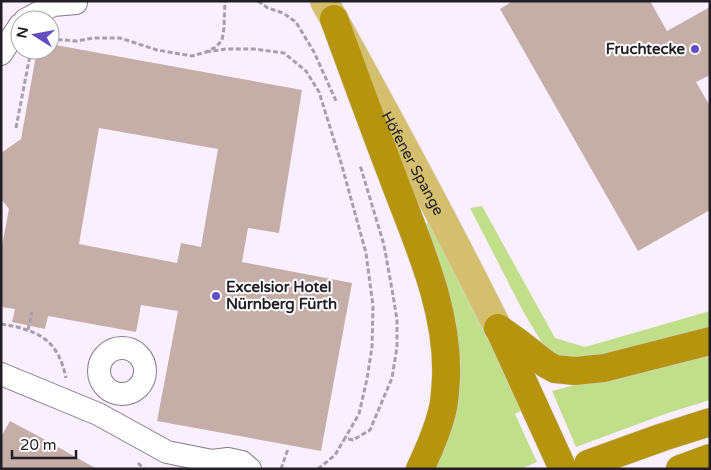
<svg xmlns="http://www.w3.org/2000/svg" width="711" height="470" font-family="'Varela Round',sans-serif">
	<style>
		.green { fill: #c1de8a }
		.building { fill: #c6aea8; fill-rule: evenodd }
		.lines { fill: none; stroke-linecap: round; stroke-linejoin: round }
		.minor-casing { stroke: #857a8b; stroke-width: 24 }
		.major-casing { stroke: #d7d6d8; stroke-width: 29 }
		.highway-casing { stroke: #d7d6d8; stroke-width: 29 }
		.path { stroke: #a79fab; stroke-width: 3; stroke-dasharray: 5 2.5; stroke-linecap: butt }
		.minor { stroke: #fff; stroke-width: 22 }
		.major { stroke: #d3bf6e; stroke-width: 28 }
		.highway { stroke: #b6940e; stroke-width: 28 }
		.poi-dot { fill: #634dc5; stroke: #fff; stroke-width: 2 }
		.labels { text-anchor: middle; stroke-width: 4; stroke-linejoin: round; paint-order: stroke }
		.poi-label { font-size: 15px; font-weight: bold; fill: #231e25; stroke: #fff; text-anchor: end }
		.street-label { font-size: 15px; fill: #231e25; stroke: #fff }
	</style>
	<rect width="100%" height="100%" fill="#f9efff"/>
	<g class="green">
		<path d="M482,206L555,338L585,347L710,311V333L611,357L567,360L555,354L542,343L524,313L470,208Z"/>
		<path d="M429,222L492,346L521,411L515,414L537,462L520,469H433L441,449L419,228Z"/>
		<path d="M710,350V400L665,414L576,447L552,391Z"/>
	</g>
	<g class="building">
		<path d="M513,1H650L667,31L710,7V75L696,82L710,106V210L638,251L500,9Z"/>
		<path d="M50,44L302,90L279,233L248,228L242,262L352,283L321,451L157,421L178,311L141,305L136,332L48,316L45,329L12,322L15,309L1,307V251L9,209L1,199V153L21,139L37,50H50ZM99,128L218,149L201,247L181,243L177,263L79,244Z"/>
		<path d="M10,421L40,437L97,469H1V437Z"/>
	</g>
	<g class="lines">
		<defs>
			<g id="minor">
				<path d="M25,20L53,5L76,3"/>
				<path d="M1,54L20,25"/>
				<circle cx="122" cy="371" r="23"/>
				<path d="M1,374L98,414L167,452L212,461L228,459L242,462L250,469"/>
			</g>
			<g id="major">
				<path id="s1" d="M324,1C384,109 443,217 498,328"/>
			</g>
			<g id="highway">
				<path d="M334,19C353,71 372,123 392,175C416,240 449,308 446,379C445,390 445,402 442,412C437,432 429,450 420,469"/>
				<path d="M498,328L519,343L546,364L555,369L575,371L604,368L710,341"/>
				<path d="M500,331L563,469"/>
				<path d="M588,464L663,437L710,422"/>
				<path d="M680,469L710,458"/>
			</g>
		</defs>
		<use href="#minor" class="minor-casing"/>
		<use href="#major" class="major-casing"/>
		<use href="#highway" class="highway-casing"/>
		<g class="path">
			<path d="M258,1L268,8L283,13L296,22L314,52L336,101"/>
			<path d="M50,39L77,41L93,38H120L157,50L192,56L206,52L216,47L222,40L224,28L225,1"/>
			<path d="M206,52L226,49H254L284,53L306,71L319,92L340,159L366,253L373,306L372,347L367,379L359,414L345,438"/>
			<path d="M16,128L31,50"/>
			<path d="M1,324C38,330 58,339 66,378"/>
			<path d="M28,330L32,312"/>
			<path d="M138,463L144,469"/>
			<path d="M281,469L288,449"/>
			<path d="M318,469L335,455L345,438L353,440L370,430L392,378L397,347V320L393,295L384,245L360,165"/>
		</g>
		<use href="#minor" class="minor"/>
		<use href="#major" class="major"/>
		<use href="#highway" class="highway"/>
	</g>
	<g class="poi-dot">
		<circle cx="695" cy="49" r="5"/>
		<circle cx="216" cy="296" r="5"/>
	</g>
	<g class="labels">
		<g class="poi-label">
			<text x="685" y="54">Fruchtecke</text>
			<text x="226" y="292" text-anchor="start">Excelsior Hotel<tspan x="226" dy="17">Nürnberg Fürth</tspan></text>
		</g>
		<g class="street-label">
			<text dy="5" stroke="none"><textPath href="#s1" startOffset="185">Höfener Spange</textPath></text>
		</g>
	</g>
	<rect width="711" height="470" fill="none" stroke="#231e25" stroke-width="5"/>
	<g transform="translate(35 35) rotate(281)"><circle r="24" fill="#ffffff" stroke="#a7a5a8"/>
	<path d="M0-4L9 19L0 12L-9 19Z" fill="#634dc5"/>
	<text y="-8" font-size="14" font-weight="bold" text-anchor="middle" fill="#231e25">N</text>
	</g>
	<path d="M12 450v8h64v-8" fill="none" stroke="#231e25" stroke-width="2.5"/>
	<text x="20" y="450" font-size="15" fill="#231e25" stroke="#ffffff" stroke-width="4" paint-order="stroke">20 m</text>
</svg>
